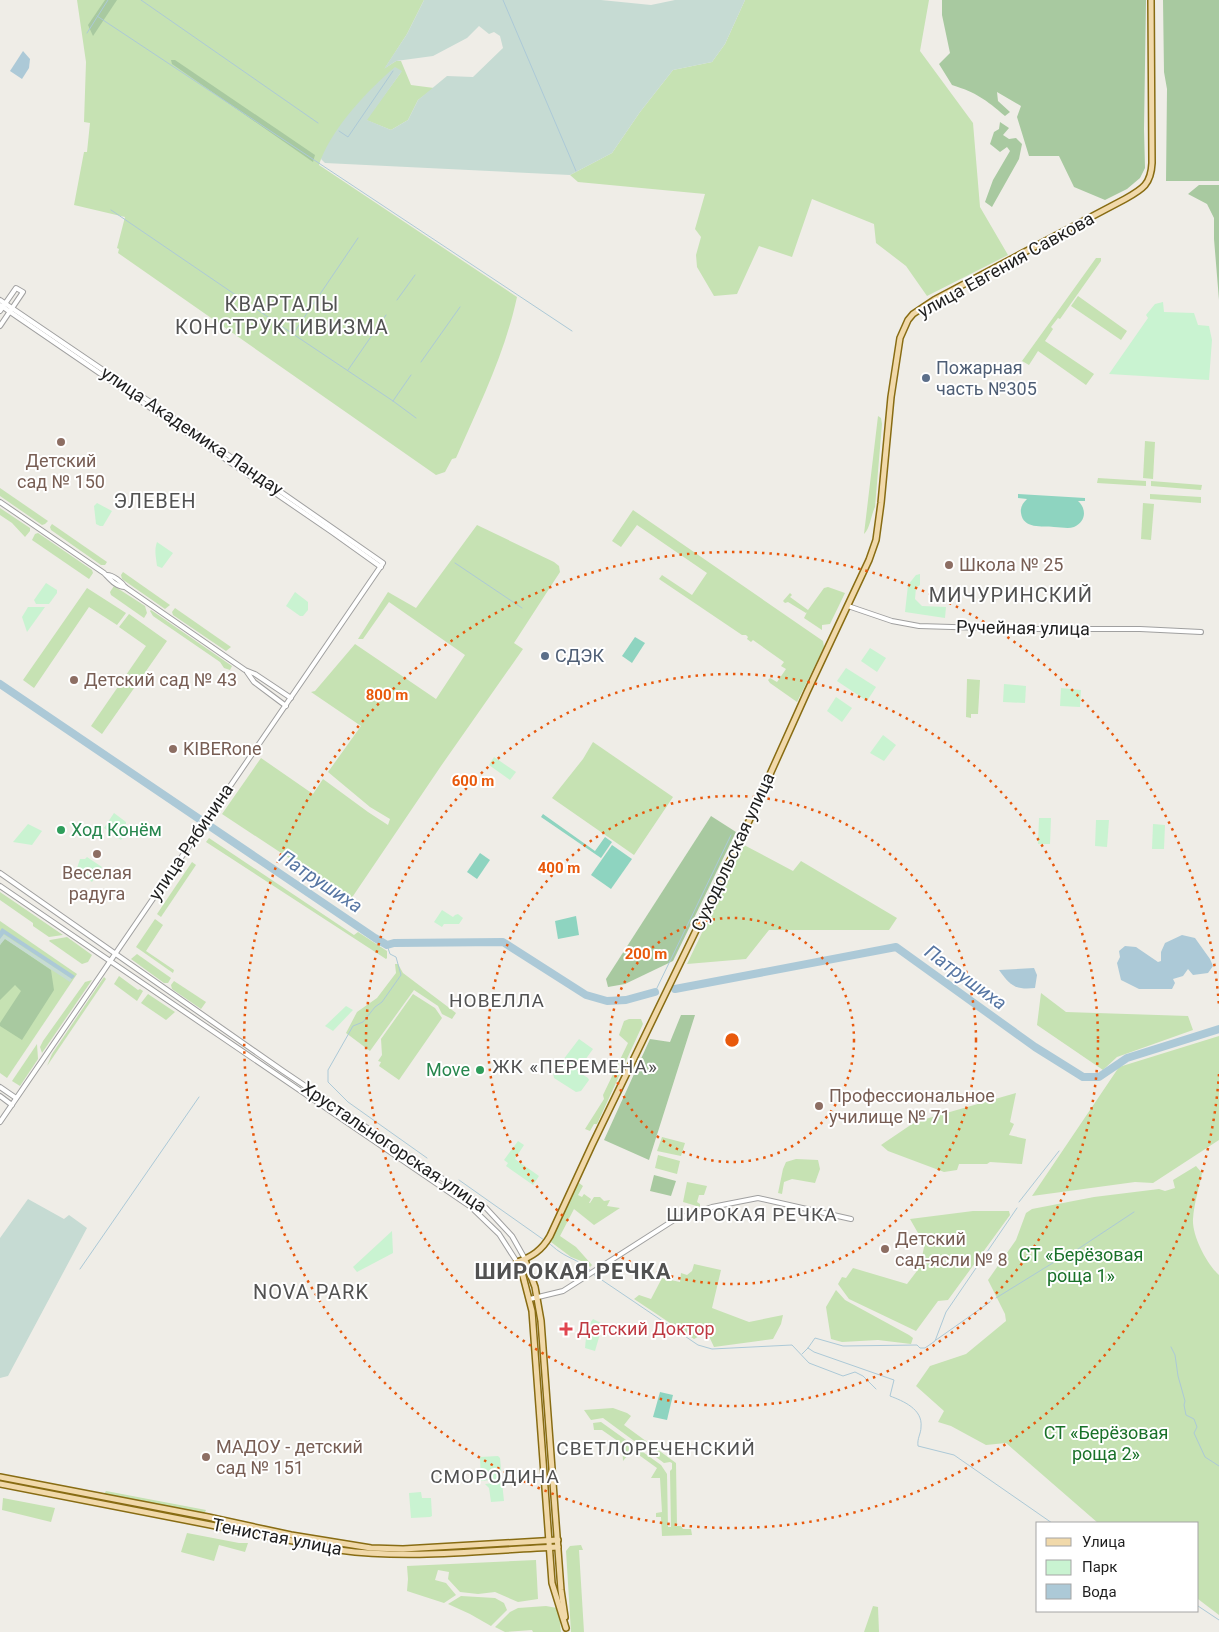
<svg xmlns="http://www.w3.org/2000/svg" width="1219" height="1632" font-family="Roboto,sans-serif">
	<style>
		.grass { fill: #c6e2b3 }
		.forest { fill: #a8c9a0 }
		.wetland { fill: #c6dbd3 }
		.park { fill: #c9f3d1 }
		.pitch { fill: #8ed4c0 }
		.water { fill: #acc9d7 }
		.lines { fill: none; stroke-linecap: round; stroke-linejoin: round }
		.stream { stroke: #acc9d7; stroke-width: 1 }
		.river { stroke: #acc9d7; stroke-width: 8 }
		.minor-casing { stroke: #a0a0a0; stroke-width: 6 }
		.major-casing { stroke: #886c13; stroke-width: 8 }
		.minor { stroke: #fff; stroke-width: 4 }
		.major { stroke: #f1d9aa; stroke-width: 5 }
		.ring { fill: none; stroke: #e8590c; stroke-width: 2.5; stroke-dasharray: 2.5 5 }
		.service-dot { fill: #5c6f8a; stroke: #fff; stroke-width: 2 }
		.education-dot { fill: #8d6e63; stroke: #fff; stroke-width: 2 }
		.leisure-dot { fill: #2e9e5b; stroke: #fff; stroke-width: 2 }
		.health-dot { fill: #e0444e; stroke: #fff; stroke-width: 2 }
		.labels { text-anchor: middle; stroke-width: 4; stroke-linejoin: round; paint-order: stroke }
		.street-label { font-size: 18px; fill: #1f1f1f; stroke: #fff }
		.service-label { font-size: 18px; fill: #4e5e75; stroke: #fff; text-anchor: start }
		.education-label { font-size: 18px; fill: #785e54; stroke: #fff; text-anchor: start }
		.leisure-label { font-size: 18px; fill: #27864d; stroke: #fff; text-anchor: start }
		.park-label { font-size: 18px; fill: #197129; stroke: #fff }
		.health-label { font-size: 18px; fill: #be3a42; stroke: #fff; text-anchor: start }
		.water-label { font-size: 19px; font-style: italic; fill: #5776a3; stroke: #fff }
		.neighbourhood-label { font-size: 19px; letter-spacing: 1px; fill: #525252; stroke: #fff }
		.quarter-label { font-size: 20px; letter-spacing: 1px; fill: #525252; stroke: #fff }
		.district-label { font-size: 22px; font-weight: bold; letter-spacing: 1px; fill: #525252; stroke: #fff }
		.centre { fill: #e8590c; stroke: #fff; stroke-width: 2.5 }
		.ring-label { font-size: 15px; text-anchor: middle; font-weight: bold; fill: #e8590c; stroke: #fff; stroke-width: 4; stroke-linejoin: round; paint-order: stroke }
	</style>
	<rect width="100%" height="100%" fill="#efede7"/>
	<g class="grass">
		<path d="M77,0H424L407,34L385,68L396,61H401L411,85L434,88L418,100L408,120L391,130L366,120L402,71L321,159L319,165L517,297C505,353 479,406 456,458L452,459L445,472L436,475L118,253L119,249L117,248L125,217L74,205L84,152H87L90,123L84,122L86,62Z"/>
		<path d="M745,0H929L920,51L973,123L980,207L1008,255L927,296L906,266L876,243L874,224L812,199L792,257L759,246L737,294L714,296L697,267L696,255L701,237L695,229L705,194L578,182L570,175L612,153L640,112L673,70L712,62L725,44Z"/>
		<path d="M1096,258H1101V261L1060,319L1058,318L1051,327L1053,329L1045,341L1094,374L1086,385L1038,351L1029,365L1022,361Z"/>
		<path d="M1078,296L1127,331L1121,340L1071,306Z"/>
		<path d="M878,416L881,418L882,424L875,507C871,515 870,529 864,534Z"/>
		<path d="M1145,441L1155,442L1153,479L1143,478Z"/>
		<path d="M1098,478L1146,481V486L1097,483Z"/>
		<path d="M1151,481L1202,485L1201,490L1151,486Z"/>
		<path d="M0,488L48,521L45,524L42,525L0,496Z"/>
		<path d="M1150,494L1201,497V503L1150,499Z"/>
		<path d="M1143,503L1154,504L1151,540L1141,539Z"/>
		<path d="M0,508L30,528V531L25,537L12,523L0,515Z"/>
		<path d="M633,510L823,641L824,647L797,702L770,683L768,680L770,678L777,682L786,669L781,666L784,662L753,640L751,642L747,639L748,637L746,635H742L659,579L662,575L692,595L707,573L637,525L621,547L612,541Z"/>
		<path d="M52,524L107,562L105,565H101L51,530L50,527Z"/>
		<path d="M477,525L554,562L559,566L560,572L514,643L523,649L441,766L351,899L222,814L261,758L313,794L323,779L368,812L388,825L390,819L370,807L328,772L361,726L311,692L315,691L355,644L436,699L465,655L389,602L363,639H358L388,592L416,608Z"/>
		<path d="M38,533L92,570L93,573L89,579L32,540L35,534Z"/>
		<path d="M123,572L170,605L165,609L122,579L121,575Z"/>
		<path d="M114,586L145,606L147,613L144,618L111,595L110,592Z"/>
		<path d="M828,587L845,593L830,624L822,625V630L804,618L807,612L806,613L788,602L785,603L783,601L790,593L792,595L790,597L808,610L824,588Z"/>
		<path d="M87,588L126,613L117,625L89,607L34,688L23,680Z"/>
		<path d="M175,608L231,647L226,651L173,615L172,612Z"/>
		<path d="M151,610L232,666L230,670L224,668L220,662L153,616L150,611Z"/>
		<path d="M129,614L167,641L102,734L91,726L146,646L119,627Z"/>
		<path d="M967,679L980,680L978,714H971V718L966,717Z"/>
		<path d="M593,742L673,797L634,855L552,798L583,759Z"/>
		<path d="M209,838L354,935L358,932L387,951V958L386,959L206,842Z"/>
		<path d="M744,845L793,871L801,861L897,918L889,930H769L746,959L687,964Z"/>
		<path d="M192,862L196,865L161,917L157,914Z"/>
		<path d="M0,892L63,935L49,937L33,926V923L0,900Z"/>
		<path d="M155,919L163,925L146,951L174,970L173,973L136,947Z"/>
		<path d="M0,921L77,974L7,1078L0,1073Z"/>
		<path d="M67,937L92,955L88,962L82,964L49,941L50,940Z"/>
		<path d="M137,954L171,978L168,983H164L131,959Z"/>
		<path d="M395,964H398L403,973L456,1013L452,1019L442,1014L438,1006L414,990L370,1051L346,1033L357,1012L377,998L396,973Z"/>
		<path d="M119,976L138,990L140,989L143,991L137,1001L114,984Z"/>
		<path d="M104,977L106,979L47,1066L52,1054Z"/>
		<path d="M92,980L42,1053L40,1047L43,1041L83,985L85,982Z"/>
		<path d="M174,981L206,1002L201,1009L172,989L171,985Z"/>
		<path d="M1041,993L1066,1012L1188,1016L1193,1030L1117,1057L1103,1070L1037,1025Z"/>
		<path d="M148,994L175,1012L166,1020L141,1003Z"/>
		<path d="M413,994L435,1008L442,1018L399,1080L379,1066L381,1062L378,1061L382,1055L381,1039Z"/>
		<path d="M629,1019H641L643,1024L597,1124H594L590,1131L585,1129L604,1099L603,1095L628,1043L619,1035L624,1021Z"/>
		<path d="M1219,1036V1140L1153,1183L1135,1182L1032,1196L1119,1067Z"/>
		<path d="M37,1044L38,1059L20,1086L12,1081Z"/>
		<path d="M1016,1093L1010,1122L1014,1124L1009,1135L1026,1139L1022,1164L990,1162L987,1164H959L957,1170L944,1172L888,1151L881,1145L915,1122Z"/>
		<path d="M662,1137L685,1143L681,1156L657,1151Z"/>
		<path d="M658,1155L680,1161L677,1174L655,1168Z"/>
		<path d="M796,1159L818,1160L820,1169L815,1183L792,1179L784,1182L782,1194L778,1193L783,1169L786,1162Z"/>
		<path d="M1196,1166L1202,1173C1199,1188 1194,1204 1193,1219C1192,1236 1207,1264 1219,1275V1615L1198,1599V1523H1098L1006,1443L986,1445L951,1426L938,1422L944,1411L916,1386L930,1366L966,1354L1006,1321L1005,1314L988,1280L1016,1240L1026,1213L1032,1209L1094,1197L1159,1189L1165,1191L1175,1188L1173,1180Z"/>
		<path d="M687,1182L707,1186L704,1195H699L697,1202L700,1204V1207L683,1202Z"/>
		<path d="M577,1183H579L583,1186L578,1195L582,1197L584,1194L591,1199L589,1203H590L594,1197H600L604,1201L610,1200L607,1206L620,1208L594,1225L574,1209L560,1236L576,1247L592,1265L590,1267L586,1263L571,1257L551,1242Z"/>
		<path d="M973,1211H1009L1010,1215L948,1300L938,1301L916,1331L849,1299L838,1284L842,1277L846,1278L853,1268L907,1284L920,1267L925,1242L919,1241L918,1233L910,1219Z"/>
		<path d="M694,1264L721,1270L712,1308L749,1322L783,1315L781,1324L773,1339L714,1347L707,1332L694,1339L634,1299L639,1295L651,1299L662,1278L680,1282L681,1273L687,1275L692,1271Z"/>
		<path d="M836,1290L845,1300L909,1335L913,1338L911,1344L878,1340L842,1342L831,1339L826,1307Z"/>
		<path d="M613,1408L627,1413L631,1416L624,1425L676,1463L677,1526H681L683,1529H691L692,1535L662,1536L661,1517H656V1513L662,1512L660,1478H651L657,1468L632,1450L623,1461L622,1444L602,1430H594L593,1423L601,1422L661,1465L667,1474L668,1527H671L670,1471L672,1469V1463L670,1462L664,1463L603,1418L591,1420L584,1410Z"/>
		<path d="M106,1491L206,1510L204,1514L103,1495Z"/>
		<path d="M3,1498L55,1508L51,1522L2,1510Z"/>
		<path d="M187,1533L239,1543H248L245,1552L219,1545L214,1561L181,1552Z"/>
		<path d="M581,1545L583,1550H579L584,1632H571L566,1551L570,1546Z"/>
		<path d="M536,1560L538,1599L518,1602L495,1592L478,1594L460,1592L448,1579L449,1572L438,1570L435,1580L446,1583L456,1595L444,1603L407,1591L408,1579L407,1566Z"/>
		<path d="M461,1596L495,1598L504,1603L507,1610L491,1626L470,1614L448,1604Z"/>
		<path d="M546,1606L557,1608L559,1612L561,1632H533L532,1630L505,1632L495,1627L510,1612L518,1608Z"/>
		<path d="M873,1606L878,1607L879,1632H864Z"/>
	</g>
	<g class="forest">
		<path d="M105,0H117L93,36L88,25Z"/>
		<path d="M942,0H1146L1144,129L1145,168L1140,178L1127,189L1105,200L1074,187L1059,156H1029L1017,117L1021,106L997,92L998,101L1010,112L1005,116C985,99 977,93 952,85L939,64L950,53L942,15Z"/>
		<path d="M1163,0H1219V181H1166L1167,89L1164,72Z"/>
		<path d="M171,60H175L315,155L313,162L172,64Z"/>
		<path d="M1000,122L1009,128L1003,135L1009,139L1016,138L1022,144L1019,159L992,207L985,202L993,180L1010,151L1007,147L1000,152L990,144L994,132L999,129Z"/>
		<path d="M1199,185H1219V300L1214,239V218L1207,204L1188,194Z"/>
		<path d="M711,816L736,832L673,961L625,984L608,987L606,979Z"/>
		<path d="M4,938L51,970L54,990L22,1040L0,1026V1023L21,991L15,985L0,1000V945Z"/>
		<path d="M681,1015H695L649,1160L604,1140L650,1039L670,1042Z"/>
		<path d="M654,1175L676,1181L671,1196L650,1191Z"/>
	</g>
	<g class="wetland">
		<path d="M424,0H601L651,5L675,0H745L725,44L712,62L673,70L640,112L612,153L570,175L325,163L321,159C335,125 367,91 395,67L402,71L367,120L391,130L408,120L418,100L447,76L473,77L503,48L500,36L494,32L489,34L479,26L467,38L433,56L396,61L384,69L407,34Z"/>
		<path d="M3,934L72,979L70,982L5,939L0,945V939Z"/>
		<path d="M28,1199L64,1219L69,1215L87,1228L8,1376L0,1378V1238Z"/>
	</g>
	<g class="park">
		<path d="M1163,302L1164,312L1194,313L1198,325L1209,326L1212,340L1209,380L1109,374L1148,318L1146,315L1155,304Z"/>
		<path d="M97,503L112,511L103,526H100L96,524L94,506Z"/>
		<path d="M157,542L173,553L162,568L157,566C156,557 154,550 157,542Z"/>
		<path d="M920,574V585L916,588L915,599L922,606L946,607L945,618L905,612L908,585L916,575Z"/>
		<path d="M46,583L57,590V593L49,604H36L34,600Z"/>
		<path d="M295,592L308,602V610L303,616H300L286,606Z"/>
		<path d="M28,607H45L27,632L22,617Z"/>
		<path d="M870,648L886,658L877,672L861,661Z"/>
		<path d="M846,668L876,687L867,701L837,681Z"/>
		<path d="M1004,684L1026,686L1025,703L1003,702Z"/>
		<path d="M1061,688L1081,690L1080,707L1060,706Z"/>
		<path d="M836,697L852,708L842,722L827,711Z"/>
		<path d="M883,735L896,745L884,761L870,753Z"/>
		<path d="M494,757L516,772L510,780L489,765Z"/>
		<path d="M114,813L126,822V833L121,840L104,828Z"/>
		<path d="M1039,818H1051L1050,844H1038Z"/>
		<path d="M1096,820H1109L1107,847L1095,846Z"/>
		<path d="M28,824L42,831L32,845L13,842Z"/>
		<path d="M1153,824L1165,825L1164,849H1152Z"/>
		<path d="M87,857L102,867L92,882L76,871L80,859H85Z"/>
		<path d="M442,910L453,917L455,915L458,914L463,918L459,924H444L442,927L434,922Z"/>
		<path d="M346,1006L353,1010L333,1031L325,1026Z"/>
		<path d="M579,1039L593,1049L577,1071L588,1078L589,1080L581,1091L576,1092L554,1078L553,1073Z"/>
		<path d="M518,1141L524,1145L515,1159L539,1176L533,1185L506,1166L508,1163L504,1160Z"/>
		<path d="M392,1231L393,1253L357,1272L353,1267Z"/>
		<path d="M593,1319L601,1323L602,1327L595,1351L585,1348L587,1327Z"/>
		<path d="M498,1456L500,1458L502,1479L481,1481L480,1457Z"/>
		<path d="M502,1482L504,1501L491,1502L489,1488L485,1484Z"/>
		<path d="M421,1492L422,1498H431L432,1516L430,1517L411,1518L409,1493Z"/>
	</g>
	<g class="pitch">
		<path d="M1018,494L1085,498V501H1078C1087,509 1086,522 1074,527C1068,529 1061,527 1054,527C1042,526 1023,529 1021,513C1020,507 1023,503 1027,499L1018,498Z"/>
		<path d="M635,637L645,643L632,663L622,656Z"/>
		<path d="M543,814L595,851L605,837L612,842L601,858L541,817Z"/>
		<path d="M612,845L632,859L611,889L591,875Z"/>
		<path d="M480,853L490,860L477,879L467,872Z"/>
		<path d="M576,916L579,935L558,939L555,921Z"/>
		<path d="M660,1392L673,1395L667,1420L653,1417Z"/>
	</g>
	<g class="water">
		<path d="M23,51L30,59L29,68L22,79L10,71Z"/>
		<path d="M2,928L75,976L72,979L4,934L0,939V931Z"/>
		<path d="M1182,935L1195,938L1210,959L1213,966L1208,973L1193,975L1188,969L1183,976L1173,979L1175,983L1172,989H1139L1121,980L1117,963L1120,957L1119,951L1125,946L1136,947L1158,962L1161,961V952L1165,943Z"/>
		<path d="M1034,968L1037,975L1035,988C1014,990 1010,985 999,970Z"/>
	</g>
	<g class="lines">
		<g class="stream">
			<path d="M141,0L318,123"/>
			<path d="M503,0L576,171"/>
			<path d="M97,16L572,331"/>
			<path d="M87,33L108,0"/>
			<path d="M339,131L348,137L393,71"/>
			<path d="M111,210L293,334L393,401L416,418"/>
			<path d="M397,300L415,275"/>
			<path d="M293,334L358,238"/>
			<path d="M421,362L460,307"/>
			<path d="M348,370L386,315"/>
			<path d="M393,401L411,375"/>
			<path d="M455,563L522,608"/>
			<path d="M387,945L390,954L396,957L401,975L382,1002L375,1007L363,1022L353,1026L328,1070V1082L348,1102L427,1158"/>
			<path d="M655,992L731,835"/>
			<path d="M459,1180L544,1240"/>
			<path d="M1019,1202L1059,1151"/>
			<path d="M547,1242C552,1245 555,1249 560,1252C570,1259 583,1262 591,1271"/>
			<path d="M80,1269L199,1097"/>
			<path d="M593,1274L698,1345L712,1349L792,1345L809,1363L843,1376L855,1372L863,1376L876,1389"/>
			<path d="M996,1298L1064,1256L1078,1249L1134,1212"/>
			<path d="M936,1340L990,1302"/>
			<path d="M1171,1347L1175,1355L1178,1376L1185,1401L1184,1405L1186,1415L1194,1419L1197,1427L1194,1433L1205,1457L1219,1466"/>
			<path d="M808,1348L814,1352L894,1380L890,1396C903,1401 923,1409 921,1427C921,1434 917,1438 918,1446L954,1455L1052,1523"/>
			<path d="M802,1354L808,1348L815,1338L843,1346L917,1345L920,1348H925L935,1341L946,1312L1017,1208"/>
			<path d="M1198,1606L1219,1620"/>
		</g>
		<g class="river">
			<path d="M0,684L375,938L387,945L394,943L503,942L586,995L607,1001L626,1000L655,992"/>
			<path d="M675,989L896,947L1035,1047L1083,1077H1099L1127,1058L1219,1029"/>
		</g>
		<defs>
			<g id="minor">
				<path d="M0,300L215,446L383,563L0,1122"/>
				<path d="M0,305L332,532L381,567"/>
				<path d="M0,311L16,288L23,292L0,326"/>
				<path d="M0,502L104,573C110,579 116,587 125,587"/>
				<path d="M107,575C113,575 122,582 125,587L245,670L255,674L291,698"/>
				<path d="M848,606L892,621L919,626L1017,629H1140L1201,632"/>
				<path d="M247,672L254,682L286,706"/>
				<path d="M0,873L283,1071L486,1208L512,1236L525,1259"/>
				<path d="M0,886L471,1207L499,1234L517,1262"/>
				<path d="M0,1087L16,1098"/>
				<path d="M0,1096L12,1105"/>
				<path d="M530,1299L563,1291L674,1220L712,1207L758,1198L851,1219"/>
			</g>
			<g id="major">
				<path d="M525,1260L535,1287L541,1321L561,1590L565,1617"/>
				<path d="M0,1477L208,1517L291,1535L371,1548L403,1549L558,1540"/>
				<path d="M0,1484L339,1550C411,1560 485,1550 558,1547"/>
				<path d="M566,1628L552,1583L532,1311L523,1276L517,1262C532,1257 542,1250 550,1236L592,1145L749,821L807,692L869,560L876,540L881,503L891,397L900,338L908,320L913,314L934,300L1125,199C1143,189 1151,184 1152,163L1151,0"/>
			</g>
		</defs>
		<use href="#minor" class="minor-casing"/>
		<use href="#major" class="major-casing"/>
		<use href="#minor" class="minor"/>
		<use href="#major" class="major"/>
	</g>
	<g class="ring">
		<circle cx="732" cy="1040" r="122"/>
		<circle cx="732" cy="1040" r="244"/>
		<circle cx="732" cy="1040" r="366"/>
		<path d="M1219 1074A488 488 0 1 1 1219 1006"/>
	</g>
	<g class="service-dot">
		<circle cx="926" cy="378" r="5"/>
		<circle cx="545" cy="656" r="5"/>
	</g>
	<g class="education-dot">
		<circle cx="61" cy="442" r="5"/>
		<circle cx="949" cy="565" r="5"/>
		<circle cx="74" cy="680" r="5"/>
		<circle cx="173" cy="749" r="5"/>
		<circle cx="97" cy="854" r="5"/>
		<circle cx="819" cy="1106" r="5"/>
		<circle cx="885" cy="1249" r="5"/>
		<circle cx="206" cy="1457" r="5"/>
	</g>
	<g class="leisure-dot">
		<circle cx="61" cy="830" r="5"/>
		<circle cx="480" cy="1070" r="5"/>
	</g>
	<path class="health-dot" d="M563.5 1321.5h5v5h5v5h-5v5h-5v-5h-5v-5h5z"/>
	<g class="labels">
		<g class="street-label">
			<text transform="translate(1006 265) rotate(-29)" y="6">улица Евгения Савкова</text>
			<text transform="translate(192 431) rotate(34)" y="6">улица Академика Ландау</text>
			<text transform="translate(1023 628) rotate(1)" y="6">Ручейная улица</text>
			<text transform="translate(191 842) rotate(-56)" y="6">улица Рябинина</text>
			<text transform="translate(733 852) rotate(-65)" y="6">Суходольская улица</text>
			<text transform="translate(394 1147) rotate(34)" y="6">Хрустальногорская улица</text>
			<text transform="translate(277 1537) rotate(11)" y="6">Тенистая улица</text>
		</g>
		<g class="service-label">
			<text x="936" y="374">Пожарная<tspan x="936" dy="21">часть №305</tspan></text>
			<text x="555" y="662">СДЭК</text>
		</g>
		<g class="education-label">
			<text x="61" y="467" text-anchor="middle">Детский<tspan x="61" dy="21">сад № 150</tspan></text>
			<text x="959" y="571">Школа № 25</text>
			<text x="84" y="686">Детский сад № 43</text>
			<text x="183" y="755">KIBERone</text>
			<text x="97" y="879" text-anchor="middle">Веселая<tspan x="97" dy="21">радуга</tspan></text>
			<text x="829" y="1102">Профессиональное<tspan x="829" dy="21">училище № 71</tspan></text>
			<text x="895" y="1245">Детский<tspan x="895" dy="21">сад-ясли № 8</tspan></text>
			<text x="216" y="1453">МАДОУ - детский<tspan x="216" dy="21">сад № 151</tspan></text>
		</g>
		<g class="leisure-label">
			<text x="71" y="836">Ход Конём</text>
			<text x="470" y="1076" text-anchor="end">Move</text>
		</g>
		<g class="park-label">
			<text x="1081" y="1261">СТ «Берёзовая<tspan x="1081" dy="21">роща 1»</tspan></text>
			<text x="1106" y="1439">СТ «Берёзовая<tspan x="1106" dy="21">роща 2»</tspan></text>
		</g>
		<g class="health-label">
			<text x="577" y="1335">Детский Доктор</text>
		</g>
		<g class="water-label">
			<text transform="translate(321 881) rotate(34)" y="7">Патрушиха</text>
			<text transform="translate(966 977) rotate(36)" y="7">Патрушиха</text>
		</g>
		<g class="neighbourhood-label">
			<text x="497" y="1007">НОВЕЛЛА</text>
			<text x="575" y="1073">ЖК «ПЕРЕМЕНА»</text>
			<text x="752" y="1221">ШИРОКАЯ РЕЧКА</text>
			<text x="656" y="1455">СВЕТЛОРЕЧЕНСКИЙ</text>
			<text x="495" y="1483">СМОРОДИНА</text>
		</g>
		<g class="quarter-label">
			<text x="282" y="311">КВАРТАЛЫ<tspan x="282" dy="23">КОНСТРУКТИВИЗМА</tspan></text>
			<text x="155" y="508">ЭЛЕВЕН</text>
			<text x="1011" y="602">МИЧУРИНСКИЙ</text>
			<text x="311" y="1299">NOVA PARK</text>
		</g>
		<g class="district-label">
			<text x="573" y="1279">ШИРОКАЯ РЕЧКА</text>
		</g>
	</g>
	<circle cx="732" cy="1040" r="8" class="centre"/>
	<g class="ring-label">
		<text x="387" y="700">800 m</text>
		<text x="473" y="786">600 m</text>
		<text x="559" y="873">400 m</text>
		<text x="646" y="959">200 m</text>
	</g>
	<rect x="1036" y="1522" width="162" height="90" fill="#ffffff" stroke="#a5a5a5"/>
	<rect x="1046" y="1538" width="25" height="8" fill="#f1d9aa" stroke="#a5a5a5"/>
	<text x="1082" y="1547" font-size="15" fill="#1f1f1f">Улица</text>
	<rect x="1046" y="1560" width="25" height="15" fill="#c9f3d1" stroke="#a5a5a5"/>
	<text x="1082" y="1572" font-size="15" fill="#1f1f1f">Парк</text>
	<rect x="1046" y="1584" width="25" height="15" fill="#acc9d7" stroke="#a5a5a5"/>
	<text x="1082" y="1597" font-size="15" fill="#1f1f1f">Вода</text>
</svg>
